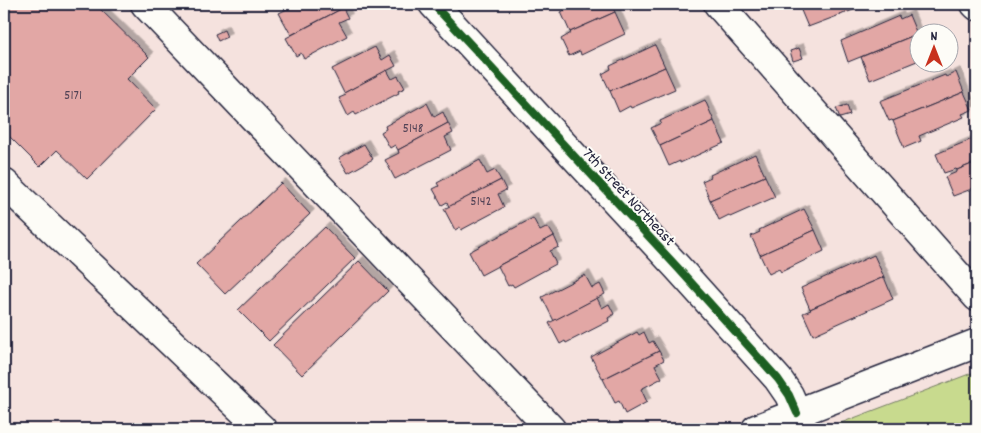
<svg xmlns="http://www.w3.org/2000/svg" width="981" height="433" font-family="Dekko,sans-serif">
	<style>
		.green { fill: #c8da8e; stroke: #757e64 }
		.building { fill: #e2a7a5; stroke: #22223b; filter: url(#shadow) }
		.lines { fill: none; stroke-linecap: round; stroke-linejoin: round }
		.minor-casing { stroke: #22223b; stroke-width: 31 }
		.minor { stroke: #fdfcf7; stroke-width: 28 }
		.cycleway-casing { stroke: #fdfcf7; stroke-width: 11 }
		.cycleway { stroke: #1b5e20; stroke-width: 8 }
		.labels { text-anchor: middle; stroke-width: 4; stroke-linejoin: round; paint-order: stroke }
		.number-label { font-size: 14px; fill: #524356 }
		.street-label { font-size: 16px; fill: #22223b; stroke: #fdfcf7 }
	</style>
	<defs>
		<filter id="shadow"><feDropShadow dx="4.5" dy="-4.5" stdDeviation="0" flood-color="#0004"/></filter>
	</defs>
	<rect width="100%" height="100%" fill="#f5e2de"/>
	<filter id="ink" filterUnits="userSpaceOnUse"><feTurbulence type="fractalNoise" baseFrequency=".02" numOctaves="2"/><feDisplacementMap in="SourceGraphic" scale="10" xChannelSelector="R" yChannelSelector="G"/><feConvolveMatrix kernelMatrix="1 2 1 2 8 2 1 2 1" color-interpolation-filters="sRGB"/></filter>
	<g filter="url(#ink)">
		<path class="green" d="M977,371V429H824H825Z"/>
		<g class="building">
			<path d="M4,4H95L149,57L127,79L156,109L87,179L57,150L40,167L4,131Z"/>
			<path d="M297,4H340L343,8L291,35L279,13Z"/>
			<path d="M579,4H611L615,12L570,32L561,12Z"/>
			<path d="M812,4H869L808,27L800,8Z"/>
			<path d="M343,8L348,18L339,22L347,36L304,59L301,53L296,56L286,38Z"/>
			<path d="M615,12L625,34L581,55L580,51L569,56L561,39L571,33L570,32Z"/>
			<path d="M909,15L917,34L848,62L841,41L899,16L900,19Z"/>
			<path d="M224,30L227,37L218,41L215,34Z"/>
			<path d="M917,34L918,38V57L915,58L917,61L870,80L861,57Z"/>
			<path d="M655,45L665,67L610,91L602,74L611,69L610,66Z"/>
			<path d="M375,47L382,60L390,55L396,66L344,93L332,69Z"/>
			<path d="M799,48L803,58L793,61L790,51Z"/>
			<path d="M665,67L675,89L631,108L630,106L619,112L610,91Z"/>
			<path d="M387,70L392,79L398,76L405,88L398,91L399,93L356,115L354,112L348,116L339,98L346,95L344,93Z"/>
			<path d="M956,72L964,92L893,121L892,120L889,121L880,101L945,75L946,77Z"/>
			<path d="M964,92L972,110L962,114L964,117L919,136L921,141L904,148L893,121Z"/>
			<path d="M705,100L714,121L660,146L651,128L661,123L660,121Z"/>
			<path d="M427,103L434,117L443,112L448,123L398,150L395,145L390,148L381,132L386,129L385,126Z"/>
			<path d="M847,105L850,115L840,118L836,108Z"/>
			<path d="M714,121L724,143L680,163V161L669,166L660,146Z"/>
			<path d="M448,123L453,133L445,137L451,150L395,179L385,160L399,153L398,150Z"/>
			<path d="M977,137V162L957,170L956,169L944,173L936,154Z"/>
			<path d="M364,144L373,159L348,173L339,158Z"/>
			<path d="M755,154L765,176L710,200L702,181L711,177L710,175Z"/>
			<path d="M480,160L487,174L495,170L501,180L449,207L447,202L442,205L433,189L439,186L437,183Z"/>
			<path d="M977,162V187L953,196L945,177L957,172V170Z"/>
			<path d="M765,176L775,197L730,217L729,215L719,220L710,200Z"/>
			<path d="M501,180L506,190L498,194L504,207L461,230L460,227L455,230L444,209Z"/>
			<path d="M281,183L310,214L225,294L196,264Z"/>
			<path d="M804,209L815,230L760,255L751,236L760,232L759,230Z"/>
			<path d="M533,218L540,231L548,227L554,236L481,275L469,252Z"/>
			<path d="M325,227L355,258L269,341L238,310Z"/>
			<path d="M815,230L824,251L781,272L779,269L769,274L760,255Z"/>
			<path d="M554,236L559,247L550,251L556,264L514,287L512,284L508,286L498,266Z"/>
			<path d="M874,255L884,277L810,309L801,288Z"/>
			<path d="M359,261L388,291L302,375L273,345Z"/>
			<path d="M585,275L592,288L600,284L605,294L554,321L542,297Z"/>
			<path d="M884,277L893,299L813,335L803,313L811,310L810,309Z"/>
			<path d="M597,298L602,308L609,304L614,314L608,318L609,321L566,343L565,341L560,344L549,323Z"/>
			<path d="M637,332L639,335L644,332L649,343L653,341L659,351L603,379L591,357Z"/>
			<path d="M659,351L664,360L655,365L662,378L641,389L647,402L625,414L619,401L615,403L603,379Z"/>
		</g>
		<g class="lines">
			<defs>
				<g id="minor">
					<path d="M145,4L551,429"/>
					<path d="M433,4L678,268L778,379L789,395L797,413"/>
					<path d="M718,4L977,297"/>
					<path d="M975,4L977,6"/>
					<path d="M4,183L262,429"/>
					<path d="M756,429L977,343"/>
				</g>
			</defs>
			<use href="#minor" class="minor-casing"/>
			<use href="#minor" class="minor"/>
			<defs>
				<path id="cycleway" d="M433,4L678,268L778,379L789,395L797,413"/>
			</defs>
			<use href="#cycleway" class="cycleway-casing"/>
			<use href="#cycleway" class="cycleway"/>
		</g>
	</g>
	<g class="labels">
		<g class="number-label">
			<text x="73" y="99">5171</text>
			<text x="413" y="132">5148</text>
			<text x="481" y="205">5142</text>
		</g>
		<g class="street-label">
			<text transform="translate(630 196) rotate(47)" y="6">7th Street Northeast</text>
		</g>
	</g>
	<rect width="981" height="433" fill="none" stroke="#fdfcf7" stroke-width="20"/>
	<rect x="10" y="10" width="961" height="413" fill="none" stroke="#22223b" stroke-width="2" filter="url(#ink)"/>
	<g transform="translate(934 48)"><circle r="24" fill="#fdfcf7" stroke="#a5a5ac"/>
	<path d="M0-4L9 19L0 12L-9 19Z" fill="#c8321e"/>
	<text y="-8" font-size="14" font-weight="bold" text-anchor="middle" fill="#22223b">N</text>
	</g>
</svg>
